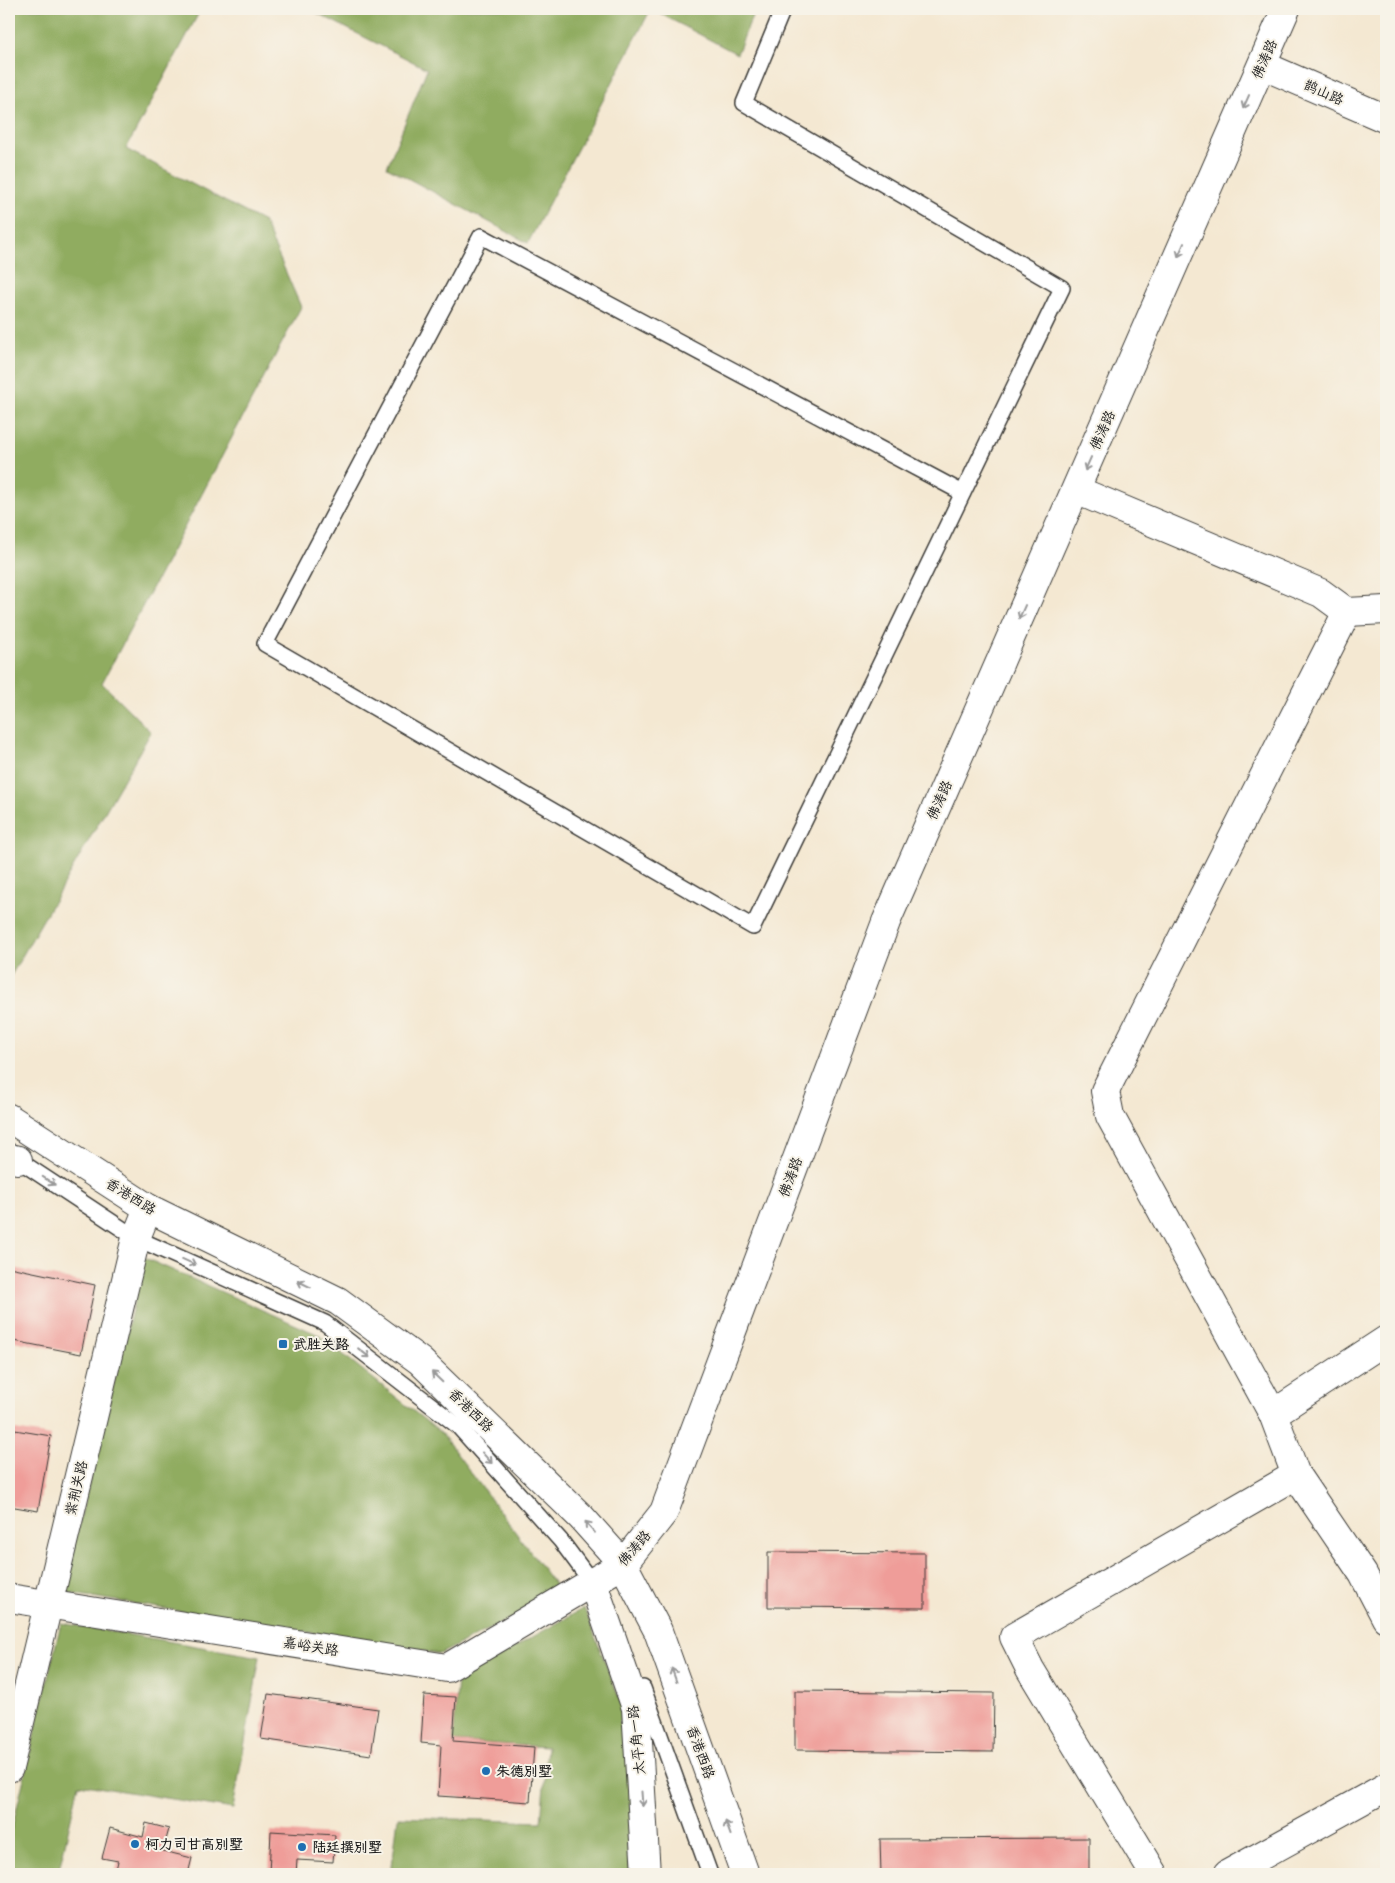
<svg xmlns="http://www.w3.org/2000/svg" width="1395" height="1883" font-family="'Gochi Hand','LXGW WenKai TC',sans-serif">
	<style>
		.forest { fill: #90ac60; stroke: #56643e }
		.building { fill: #ef9d99 }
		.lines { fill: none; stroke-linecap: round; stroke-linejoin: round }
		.lane-casing { stroke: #3c3b37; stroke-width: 18 }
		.street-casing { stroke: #3c3b37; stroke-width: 30 }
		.primary-casing { stroke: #3c3b37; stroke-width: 30 }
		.lane { stroke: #fff; stroke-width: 15 }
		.street { stroke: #fff; stroke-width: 28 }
		.primary { stroke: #fff; stroke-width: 28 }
		.oneway { stroke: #999 }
		.poi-dot { fill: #1f6fb2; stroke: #f7f3e8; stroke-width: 2 }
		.labels { text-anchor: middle; stroke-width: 4; stroke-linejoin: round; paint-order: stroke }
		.street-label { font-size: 14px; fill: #1c1c1c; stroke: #f7f3e8 }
		.poi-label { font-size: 14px; font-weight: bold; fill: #1c1c1c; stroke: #f7f3e8; text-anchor: start }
	</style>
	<rect width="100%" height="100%" fill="#f7f3e8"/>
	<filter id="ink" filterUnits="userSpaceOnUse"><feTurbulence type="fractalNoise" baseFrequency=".02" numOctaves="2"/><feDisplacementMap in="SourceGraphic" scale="10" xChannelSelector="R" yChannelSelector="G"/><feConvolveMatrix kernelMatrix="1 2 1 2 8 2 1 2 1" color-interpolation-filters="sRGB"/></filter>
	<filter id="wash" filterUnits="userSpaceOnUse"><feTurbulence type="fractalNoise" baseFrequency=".0096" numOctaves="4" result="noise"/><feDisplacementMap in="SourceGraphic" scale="20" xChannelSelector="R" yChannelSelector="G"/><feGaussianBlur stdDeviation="1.12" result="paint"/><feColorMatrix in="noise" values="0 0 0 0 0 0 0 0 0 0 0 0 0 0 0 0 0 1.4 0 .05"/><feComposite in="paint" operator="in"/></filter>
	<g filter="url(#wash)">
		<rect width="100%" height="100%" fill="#f4e8d2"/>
		<g class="forest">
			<path d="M9,9H201L126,149L264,222L301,307L102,683L151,732L9,979Z"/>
			<path d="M309,9H651L528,243L387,167L427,69Z"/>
			<path d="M651,9H755L737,54Z"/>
			<path d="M145,1258L319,1335L442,1434L561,1593L440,1654L62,1592Z"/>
			<path d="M584,1608L630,1726L638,1874H391L398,1817L541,1822L547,1747L453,1741L458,1679Z"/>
			<path d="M61,1623L260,1657L233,1809L79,1784L58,1874H9V1841Z"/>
		</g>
		<g id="blocks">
			<g class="building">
				<path d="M9,1267L95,1285L81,1354L9,1340Z"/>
				<path d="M9,1429L51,1436L38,1511L9,1506Z"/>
				<path d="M768,1552L925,1553V1608L768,1607Z"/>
				<path d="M795,1691L994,1693L993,1752L795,1750Z"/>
				<path d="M268,1694L378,1709L371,1755L261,1739Z"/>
				<path d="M424,1695L456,1697L453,1741L534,1747L530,1802L438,1796L441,1745L421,1743Z"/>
				<path d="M146,1823L169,1829L163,1851L192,1858L188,1874H115L118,1861L102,1858L110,1828L143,1837Z"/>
				<path d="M271,1831L335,1835L333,1862L297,1860L296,1874H269Z"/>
				<path d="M1089,1838V1874H881L880,1839Z"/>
			</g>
		</g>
	</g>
	<g filter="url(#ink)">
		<use href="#blocks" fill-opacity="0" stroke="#3c3b37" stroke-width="1"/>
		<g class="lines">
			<defs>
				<g id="lane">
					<path d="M783,9L744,103L1062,288L753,927L265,644L481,236L963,493"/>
					<path d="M12,1156L136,1238L325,1323L458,1426L561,1541L596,1588"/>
					<path d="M643,1688L710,1874"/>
				</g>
				<g id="street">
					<path d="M1262,65L1386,119"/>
					<path d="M1076,490L1321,593L1347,612L1386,610"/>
					<path d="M1347,612L1105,1091L1110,1116L1273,1414L1296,1475L1363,1574L1386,1618"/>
					<path d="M9,1158L18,1160"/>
					<path d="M1273,1414L1386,1340"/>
					<path d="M593,1583L636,1708L646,1874"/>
					<path d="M9,1598L447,1668L623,1564L664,1512L886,922L1286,9"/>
					<path d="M9,1768L136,1238L148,1208"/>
					<path d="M1154,1874L1030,1669L1014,1637L1296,1475"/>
					<path d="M1228,1874L1386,1787"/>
				</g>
				<path id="primary" d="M9,1118L148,1208L338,1301L420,1361L581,1517L623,1564L658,1631L745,1874"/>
			</defs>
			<use href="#lane" class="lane-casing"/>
			<use href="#street" class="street-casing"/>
			<use href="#primary" class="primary-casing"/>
			<use href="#lane" class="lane"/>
			<use href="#street" class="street"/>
			<use href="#primary" class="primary"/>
		</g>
		<defs><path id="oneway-shaft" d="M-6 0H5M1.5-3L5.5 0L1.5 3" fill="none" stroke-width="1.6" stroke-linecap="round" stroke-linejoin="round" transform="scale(1.25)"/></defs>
		<g class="oneway">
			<use href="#oneway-shaft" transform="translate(1246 102) rotate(114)"/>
			<use href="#oneway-shaft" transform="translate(1181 250) rotate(114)"/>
			<use href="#oneway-shaft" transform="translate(1088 464) rotate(114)"/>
			<use href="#oneway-shaft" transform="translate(1022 612) rotate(114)"/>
			<use href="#oneway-shaft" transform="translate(49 1181) rotate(33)"/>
			<use href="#oneway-shaft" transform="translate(189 1262) rotate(24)"/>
			<use href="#oneway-shaft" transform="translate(304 1284) rotate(-154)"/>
			<use href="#oneway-shaft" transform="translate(364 1353) rotate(38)"/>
			<use href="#oneway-shaft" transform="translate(437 1377) rotate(-136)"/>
			<use href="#oneway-shaft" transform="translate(487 1458) rotate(48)"/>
			<use href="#oneway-shaft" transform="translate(590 1527) rotate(-131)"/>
			<use href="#oneway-shaft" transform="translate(674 1675) rotate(-110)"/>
			<use href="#oneway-shaft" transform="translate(642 1799) rotate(86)"/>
			<use href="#oneway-shaft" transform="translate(728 1828) rotate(-110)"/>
		</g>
	</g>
	<g class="poi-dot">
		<rect x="278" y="1339" width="10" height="10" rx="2.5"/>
		<circle cx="486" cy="1771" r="5"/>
		<circle cx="135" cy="1844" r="5"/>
		<circle cx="302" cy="1847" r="5"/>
	</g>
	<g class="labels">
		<g class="street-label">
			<text transform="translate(1264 59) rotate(-66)" y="5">佛涛路</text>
			<text transform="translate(1324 92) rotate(24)" y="5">鹊山路</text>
			<text transform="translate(1102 430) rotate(-66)" y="5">佛涛路</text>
			<text transform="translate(939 800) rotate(-66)" y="5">佛涛路</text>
			<text transform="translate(790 1177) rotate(-69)" y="5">佛涛路</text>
			<text transform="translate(131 1196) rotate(32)" y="5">香港西路</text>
			<text transform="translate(471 1410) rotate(44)" y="5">香港西路</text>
			<text transform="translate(76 1488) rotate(-77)" y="5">紫荆关路</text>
			<text transform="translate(634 1548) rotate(-49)" y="5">佛涛路</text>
			<text transform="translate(311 1646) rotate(9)" y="5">嘉峪关路</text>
			<text transform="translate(636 1740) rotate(-96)" y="5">太平角一路</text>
			<text transform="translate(701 1752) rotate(70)" y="5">香港西路</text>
		</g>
		<g class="poi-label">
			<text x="293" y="1349">武胜关路</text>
			<text x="496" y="1776">朱德别墅</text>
			<text x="145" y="1849">柯力司甘高别墅</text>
			<text x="312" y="1852">陆廷撰别墅</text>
		</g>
	</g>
	<rect width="1395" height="1883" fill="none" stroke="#f7f3e8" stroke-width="30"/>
</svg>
